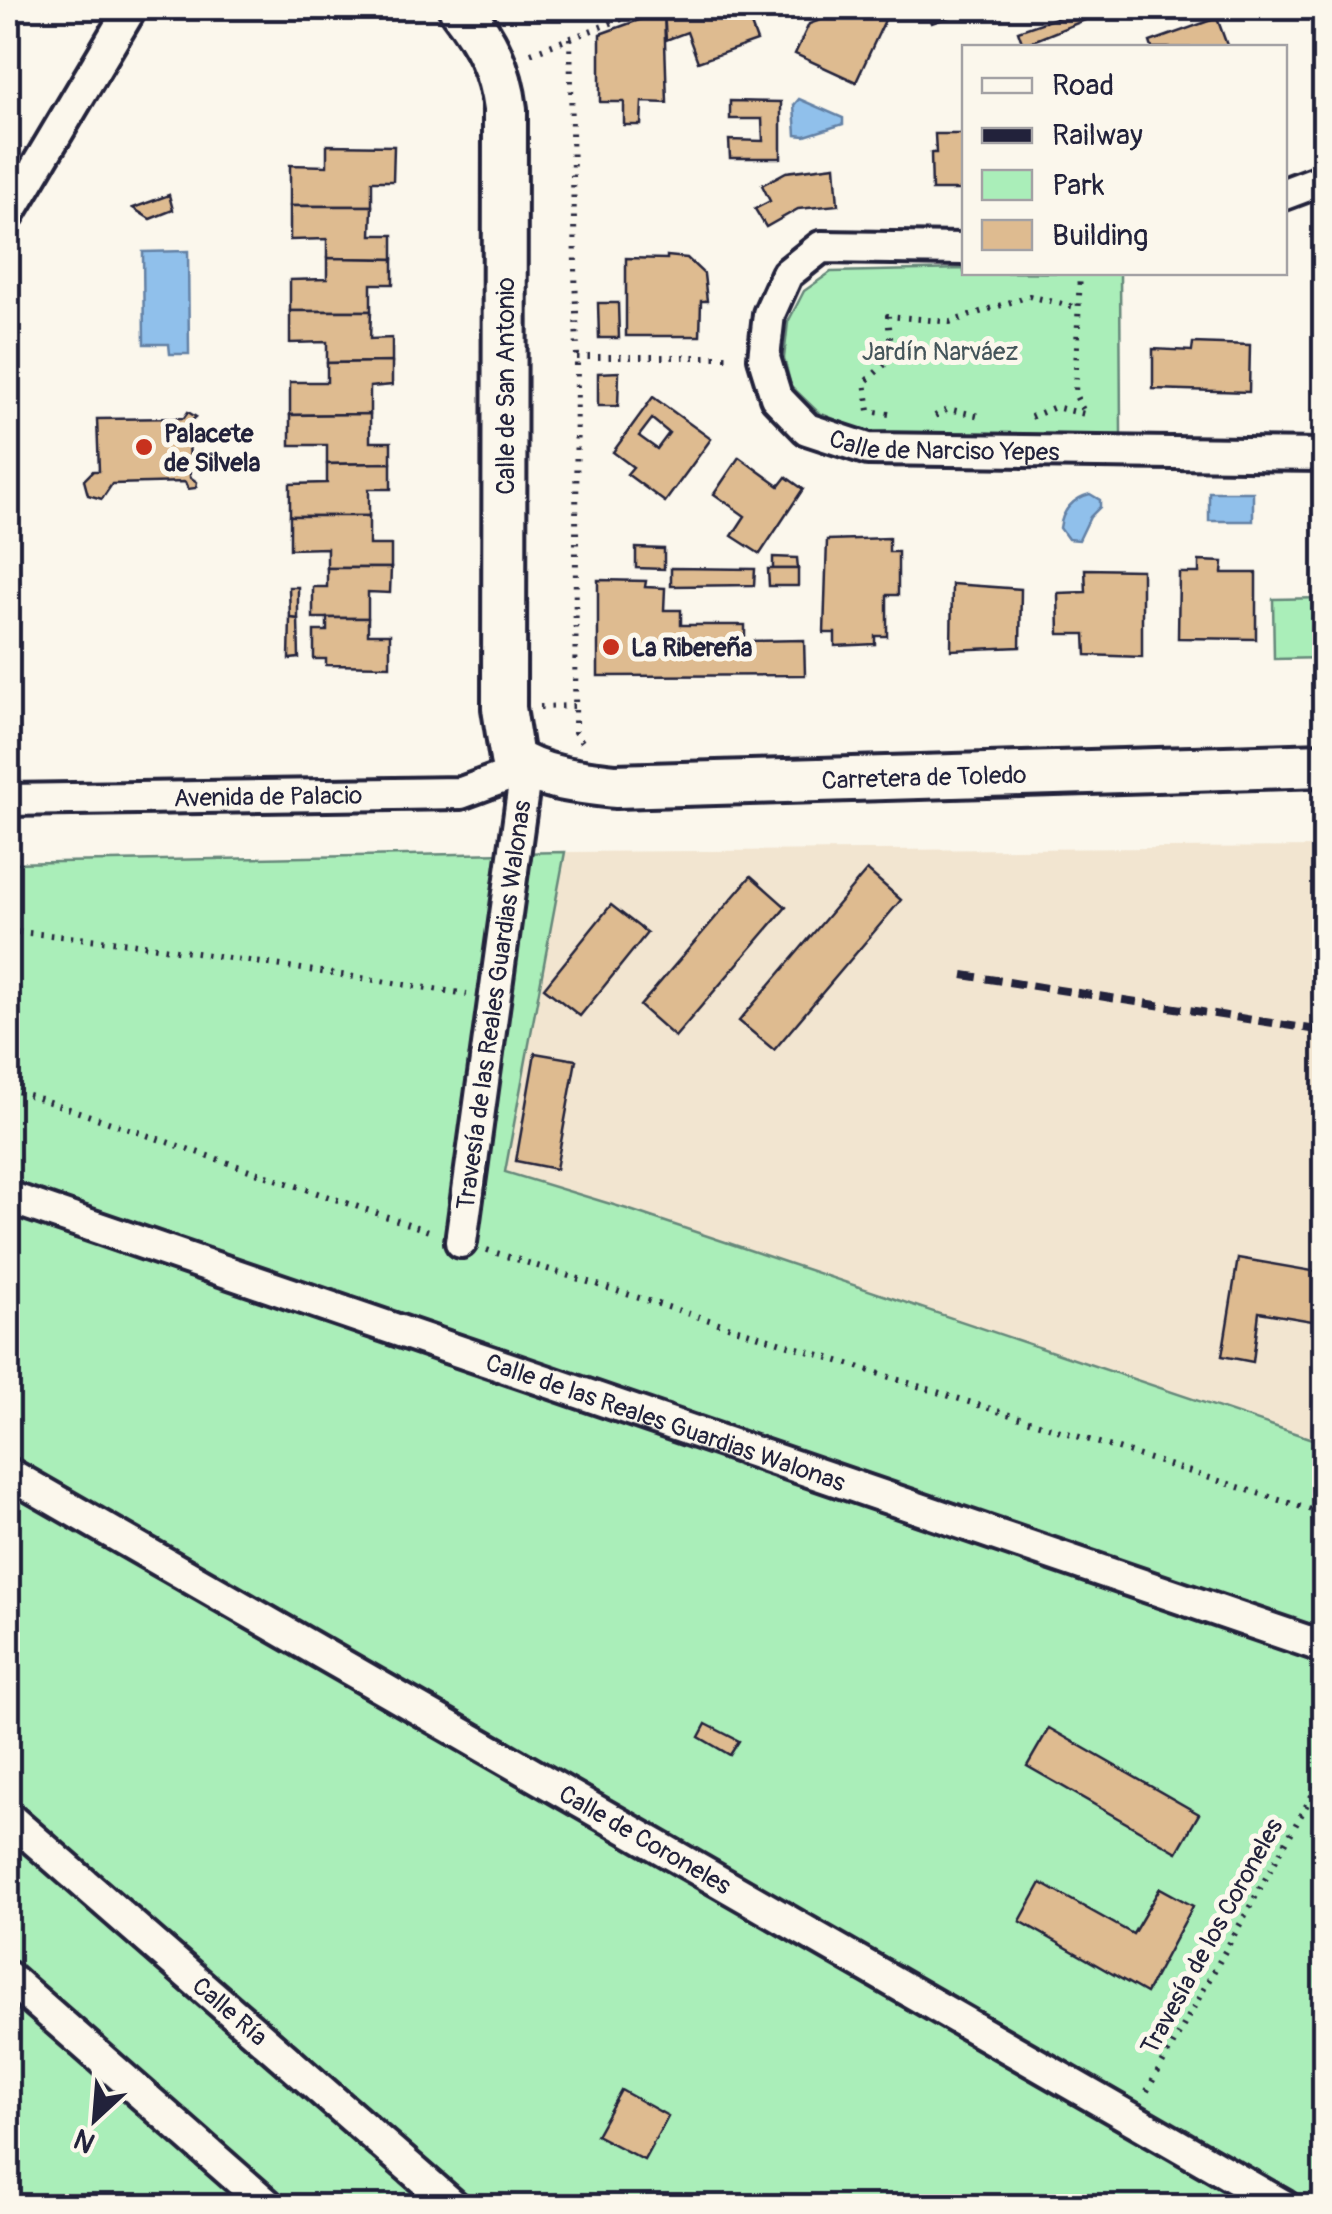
<svg xmlns="http://www.w3.org/2000/svg" width="1332" height="2214" font-family="Pangolin,sans-serif">
	<style>
		.built { fill: #f2e5d0 }
		.green { fill: #aaeeb9; stroke: #66887a; stroke-width: 2.5 }
		.water { fill: #90c0eb; stroke: #6481a5; stroke-width: 2.5 }
		.building { fill: #debb90; stroke: #22223b; stroke-width: 2.5; fill-rule: evenodd }
		.lines { fill: none; stroke-linecap: round; stroke-linejoin: round }
		.street-casing { stroke: #22223b; stroke-width: 38 }
		.secondary-casing { stroke: #22223b; stroke-width: 50 }
		.path { stroke: #22223b; stroke-width: 6; stroke-dasharray: 2.5 8; stroke-linecap: butt }
		.street { stroke: #fbf7ec; stroke-width: 30 }
		.secondary { stroke: #fbf7ec; stroke-width: 42 }
		.rail { stroke: #22223b; stroke-width: 8; stroke-dasharray: 15 8; stroke-linecap: butt }
		.poi-dot { fill: #c8321e; stroke: #fbf7ec; stroke-width: 4 }
		.labels { text-anchor: middle; stroke-width: 10; stroke-linejoin: round; paint-order: stroke }
		.park-label { font-size: 25px; fill: #44555a; stroke: #fbf7ec }
		.street-label { font-size: 25px; fill: #22223b; stroke: #fbf7ec }
		.poi-label { font-size: 25px; font-weight: bold; fill: #22223b; stroke: #fbf7ec; text-anchor: start }
	</style>
	<rect width="100%" height="100%" fill="#fbf7ec"/>
	<filter id="ink" filterUnits="userSpaceOnUse"><feTurbulence type="fractalNoise" baseFrequency=".01" numOctaves="2"/><feDisplacementMap in="SourceGraphic" scale="20" xChannelSelector="R" yChannelSelector="G"/><feConvolveMatrix kernelMatrix="1 2 1 2 8 2 1 2 1" color-interpolation-filters="sRGB"/></filter>
	<g filter="url(#ink)">
		<path class="built" d="M1324,847V1443L627,1209L505,1172L565,852Z"/>
		<g class="green">
			<path d="M964,269V272L1120,273L1121,435L869,433L819,413L791,386L784,358L788,322L804,291L831,272Z"/>
			<path d="M1324,598V658L1274,659L1273,599Z"/>
			<path d="M565,852L505,1172L627,1209L1324,1443V2206H8V863Z"/>
		</g>
		<g class="water">
			<path d="M799,99L843,118V124L805,136L796,135L794,105Z"/>
			<path d="M188,251L189,354H170L169,344H144L143,252Z"/>
			<rect x="1209" y="492" width="44" height="29"/>
			<path d="M1090,494L1100,500V507L1090,517L1079,540L1068,539L1060,528C1062,511 1073,498 1090,494Z"/>
		</g>
		<g class="building">
			<path d="M672,8H762L765,16L750,22L757,41L698,62L687,32L666,40L664,11Z"/>
			<path d="M854,8L885,20L856,82L795,54L809,24Z"/>
			<path d="M926,8H974L932,23Z"/>
			<path d="M1082,9L1085,20L1023,45L1018,31Z"/>
			<path d="M664,11L667,103L642,102L641,125H624V102H600V34Z"/>
			<path d="M1217,18L1228,48H1152L1150,42Z"/>
			<path d="M730,101L781,102V158H730L729,140L763,141L762,119H730Z"/>
			<path d="M935,134H964V190H932L931,153H936Z"/>
			<path d="M327,145L394,146L393,181H372V206H290V165L327,166Z"/>
			<path d="M835,166L838,205L798,209L766,227L755,209L770,201L762,185L786,172Z"/>
			<path d="M169,195L173,210L150,219L133,208Z"/>
			<path d="M290,206H372L371,235H393V259L327,258V239L290,240Z"/>
			<path d="M667,256L687,258L704,274L707,301H701L700,336H626V258L667,259Z"/>
			<path d="M327,258L393,259V284H371V311H290V280L327,279Z"/>
			<path d="M598,303H618L619,338H599Z"/>
			<path d="M290,311H371L370,339L392,338V362L327,363V342L290,343Z"/>
			<rect x="1320" y="315" width="4" height="62"/>
			<path d="M1193,343L1250,345L1249,392L1153,389V349L1192,351Z"/>
			<path d="M392,362V385L370,387V414L290,415V382H327V363Z"/>
			<path d="M619,372L618,406H598V373Z"/>
			<path d="M653,397L711,439L665,502L627,474L633,467L613,452ZM652,419L669,433L657,449L639,436Z"/>
			<path d="M188,412L196,417L189,423L190,477L197,482L196,488L188,489L185,482L112,484L102,499L88,495L84,480L93,471H99L97,419L184,418Z"/>
			<path d="M370,414V442H391V463L327,464V445H290V415Z"/>
			<path d="M739,457L779,486L786,477L803,489L760,554L732,536L745,516L714,494Z"/>
			<path d="M391,463V489H369V516H290V484L327,483V464Z"/>
			<path d="M290,516H369V545H391V568H327V548L290,549Z"/>
			<path d="M889,538V552H898V595H887V636H875V644L835,646V633H824L827,540Z"/>
			<path d="M636,548L664,549V569L636,568Z"/>
			<path d="M773,557L797,558L798,569H773Z"/>
			<path d="M1199,561L1223,562L1222,573H1256V639L1178,638L1179,573H1199Z"/>
			<path d="M327,568H391L390,593L368,592V618H313V587H327Z"/>
			<path d="M671,568L755,569L754,585L671,586Z"/>
			<path d="M768,569H798V586H769Z"/>
			<path d="M1085,569L1142,570V657L1086,655L1085,634H1059L1058,593L1086,592Z"/>
			<path d="M598,580L646,581L645,587L665,588L664,610H681V625H745V641L804,640L805,675L598,676Z"/>
			<path d="M952,584L1021,589L1020,647L951,650Z"/>
			<path d="M289,587H298V619L290,618Z"/>
			<path d="M290,618L298,619L299,658L289,659Z"/>
			<path d="M327,618H368V634H390V666L326,665V659H314V631H327Z"/>
			<path d="M867,870L901,900L774,1050L739,1021Z"/>
			<path d="M751,876L786,907L675,1037L640,1006Z"/>
			<path d="M611,905L647,933L580,1016L544,988Z"/>
			<path d="M535,1053L576,1060L556,1169L516,1161Z"/>
			<path d="M1238,1258L1324,1273V1323L1259,1312L1253,1362L1222,1356Z"/>
			<path d="M706,1724L739,1741L730,1755L699,1737Z"/>
			<path d="M1049,1728L1199,1814L1177,1852L1027,1766Z"/>
			<path d="M1041,1883L1133,1934L1160,1888L1193,1906L1146,1993L1020,1921Z"/>
			<path d="M621,2090L668,2116L644,2160L596,2135Z"/>
		</g>
		<g class="lines">
			<defs>
				<g id="street">
					<path d="M1284,194L1324,179"/>
					<path d="M8,215L131,8"/>
					<path id="s1" d="M964,249L821,247L787,274L769,314L764,358L776,397L807,429L868,449L1324,455"/>
					<path id="s2" d="M8,800L461,793L526,769L461,1242"/>
					<path id="s3" d="M8,1197L1324,1647"/>
					<path id="s4" d="M8,1473L1284,2206"/>
					<path id="s5" d="M8,1817L454,2206"/>
					<path d="M8,1977L269,2206"/>
				</g>
				<g id="secondary">
					<path id="s6" d="M461,9C486,41 500,69 505,109L504,708L512,759C542,779 581,782 615,786L1324,765"/>
				</g>
			</defs>
			<use href="#street" class="street-casing"/>
			<use href="#secondary" class="secondary-casing"/>
			<g class="path">
				<path d="M570,38L577,357L575,732L583,743"/>
				<path d="M531,53L651,8"/>
				<path d="M1080,272L1075,394L1085,414"/>
				<path d="M577,357H732"/>
				<path d="M889,414L869,411L865,382L892,358L888,316L950,322L1029,296L1079,308"/>
				<path d="M935,416L948,409L980,416"/>
				<path d="M1031,417L1055,407L1085,414"/>
				<path d="M540,707L574,706"/>
				<path d="M8,931L130,943L467,994"/>
				<path d="M8,1088L432,1232"/>
				<path d="M487,1250L1324,1514"/>
				<path d="M1147,2091L1324,1774"/>
			</g>
			<use href="#street" class="street"/>
			<use href="#secondary" class="secondary"/>
			<path class="rail" d="M963,975L1324,1031"/>
		</g>
	</g>
	<g class="poi-dot">
		<circle cx="144" cy="447" r="10"/>
		<circle cx="611" cy="647" r="10"/>
	</g>
	<g class="labels">
		<g class="park-label">
			<text x="940" y="360">Jardín Narváez</text>
		</g>
		<g class="street-label">
			<text transform="translate(505 386) rotate(-90)" y="9">Calle de San Antonio</text>
			<text dy="9" stroke="none"><textPath href="#s1" startOffset="500">Calle de Narciso Yepes</textPath></text>
			<text dy="9" stroke="none"><textPath href="#s6" startOffset="1178">Carretera de Toledo</textPath></text>
			<text dy="9" stroke="none"><textPath href="#s2" startOffset="260">Avenida de Palacio</textPath></text>
			<text transform="translate(493 1005) rotate(-82)" y="9">Travesía de las Reales Guardias Walonas</text>
			<text dy="9" stroke="none"><textPath href="#s3" startOffset="695">Calle de las Reales Guardias Walonas</textPath></text>
			<text dy="9" stroke="none"><textPath href="#s4" startOffset="735">Calle de Coroneles</textPath></text>
			<text transform="translate(1211 1936) rotate(-61)" y="9">Travesía de los Coroneles</text>
			<text dy="9" stroke="none"><textPath href="#s5" startOffset="295">Calle Ría</textPath></text>
		</g>
		<g class="poi-label">
			<text x="164" y="442">Palacete<tspan x="164" dy="29">de Silvela</tspan></text>
			<text x="631" y="656">La Ribereña</text>
		</g>
	</g>
	<rect width="1332" height="2214" fill="none" stroke="#fbf7ec" stroke-width="40"/>
	<rect x="20" y="20" width="1292" height="2174" fill="none" stroke="#22223b" stroke-width="4" filter="url(#ink)"/>
	<rect x="962" y="45" width="325" height="230" fill="#fbf7ec" stroke="#a4a2a5" stroke-width="2.5"/>
	<rect x="982" y="78" width="50" height="15" fill="#fbf7ec" stroke="#a4a2a5" stroke-width="2.5"/>
	<text x="1052" y="95" font-size="30" fill="#22223b">Road</text>
	<rect x="982" y="128" width="50" height="15" fill="#22223b" stroke="#a4a2a5" stroke-width="2.5"/>
	<text x="1052" y="145" font-size="30" fill="#22223b">Railway</text>
	<rect x="982" y="170" width="50" height="30" fill="#aaeeb9" stroke="#a4a2a5" stroke-width="2.5"/>
	<text x="1052" y="195" font-size="30" fill="#22223b">Park</text>
	<rect x="982" y="220" width="50" height="30" fill="#debb90" stroke="#a4a2a5" stroke-width="2.5"/>
	<text x="1052" y="245" font-size="30" fill="#22223b">Building</text>
	<g transform="translate(95 2119) rotate(206)" stroke="#fbf7ec" stroke-width="8" paint-order="stroke">
	<path d="M0-8L18 38L0 25L-18 38Z" fill="#22223b"/>
	<text y="-15" font-size="28" font-weight="bold" text-anchor="middle" fill="#22223b">N</text>
	</g>
</svg>
